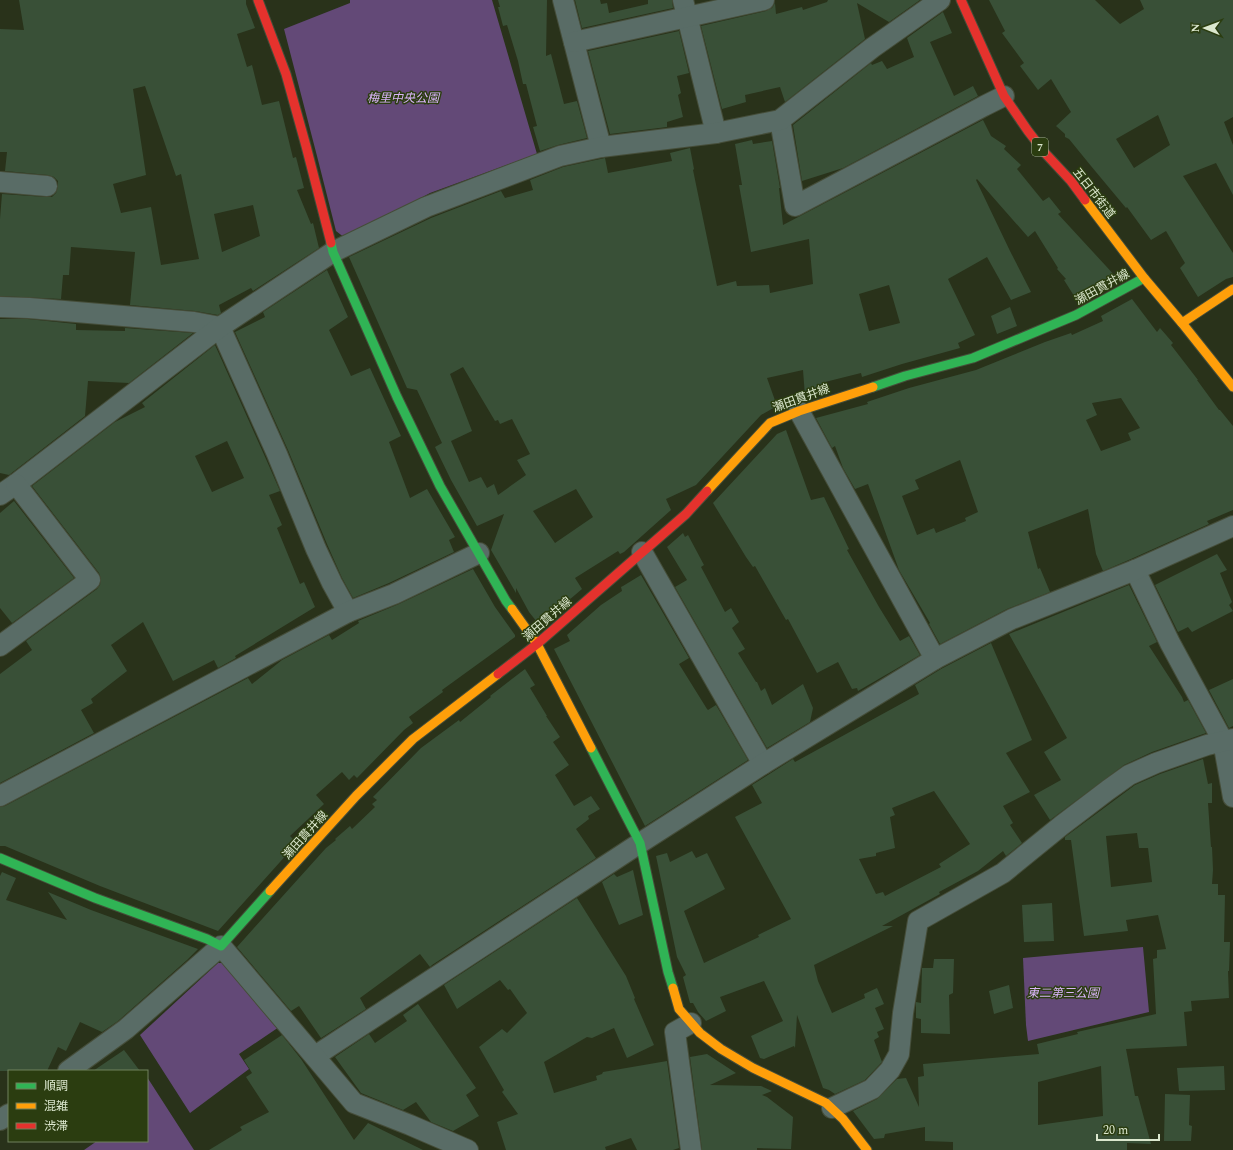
<svg xmlns="http://www.w3.org/2000/svg" width="1233" height="1150" font-family="Spectral,'Noto Sans JP',serif">
	<style>
		.green { fill: #634977 }
		.building { fill: #395037; fill-rule: evenodd }
		.lines { fill: none; stroke-linecap: round; stroke-linejoin: round }
		.street-casing { stroke: #454d39; stroke-width: 22 }
		.fast-casing { stroke: #454d39; stroke-width: 11 }
		.slow-casing { stroke: #454d39; stroke-width: 11 }
		.jam-casing { stroke: #454d39; stroke-width: 11 }
		.street { stroke: #596c66; stroke-width: 20 }
		.fast { stroke: #30b455; stroke-width: 9 }
		.slow { stroke: #ff9f0a; stroke-width: 9 }
		.jam { stroke: #e5322d; stroke-width: 9 }
		.labels { text-anchor: middle; stroke-width: 3; stroke-linejoin: round; paint-order: stroke }
		.shield { fill: #2b3d10; stroke: #a6b495; stroke-width: 1 }
		.shield-label { font-size: 11px; font-weight: bold; fill: #dbe7ce }
		.park-label { font-size: 12px; font-style: italic; fill: #d9b4f9; stroke: #2b3d10 }
		.street-label { font-size: 12px; fill: #dbe7ce; stroke: #2b3d10 }
	</style>
	<rect width="100%" height="100%" fill="#29321a"/>
	<g class="green">
		<path d="M350,0H492L537,154L430,193L345,238L336,231L317,156L284,29L350,3Z"/>
		<path d="M1143,947L1149,1012L1028,1041L1026,1025L1023,958Z"/>
		<path d="M218,963H228L279,1027L239,1054L249,1069L190,1113L140,1035Z"/>
		<path d="M147,1077L194,1150H84L97,1141H147Z"/>
	</g>
	<g class="building">
		<path d="M19,0H246V4L255,28L237,34L247,67L252,65L262,105L279,101L293,158L296,157L304,188L297,190L311,224L313,223L319,248L253,291L251,288L219,305L221,313L218,315L195,311L130,305L135,252L71,247L69,275H63L61,299L0,296V219L2,194L46,197H52L56,193L58,187V181L54,177L48,175L5,171L7,152H0V29L24,30ZM145,86L176,176L181,174L199,259L161,265L151,207L121,213L113,184L146,175L133,89ZM253,205L260,236L222,252L214,214Z"/>
		<path d="M498,0H547L546,56L551,54L564,104L577,101L587,138L558,145L540,151L533,127L537,126L526,84H523L518,61L507,25L503,26L498,7H500Z"/>
		<path d="M575,0H600L601,4L607,3L609,13L648,4V0H672L673,8L582,28Z"/>
		<path d="M828,0H920L889,22L857,3L865,39L785,102L780,87L745,95L746,102L722,109L701,26L766,11L772,8L775,3L776,14L802,7L803,10L827,2Z"/>
		<path d="M989,0H1095L1120,24L1144,9L1140,0H1233V117L1224,122L1233,145V195L1216,163L1183,176L1233,253V277L1226,279L1198,297L1180,268L1185,263L1166,231L1151,240L1127,207L1126,208L1091,166L1069,139L1065,137V134L1056,126L1071,112L1051,79L1038,90L1020,66L1024,63L1002,33L1005,31ZM1158,115L1170,145L1134,168L1116,139Z"/>
		<path d="M943,12L952,33L930,42L954,96L973,86L978,96L843,168L802,181L793,125L871,63L872,65L882,61L887,69L914,57L907,38Z"/>
		<path d="M679,31L689,73L677,76L681,93L678,95L683,117L667,122V127L610,134L588,51Z"/>
		<path d="M983,120L991,136L1006,146L1004,149L1021,165L1017,169L1043,201L1049,197L1061,212L1058,214L1117,278L1093,292L1092,288L1076,299L1064,280L1066,279L1057,269L1058,268L1035,231L1028,237L977,179L976,180L1010,251L1031,292L1011,300L987,257L948,279L975,335L958,343L960,348L902,364L862,377L861,373L825,382L826,389L805,396L803,370L767,378L777,406L761,415L696,485L666,499L671,510L624,552L620,554L618,551L575,578L582,589L555,612L554,610L537,622L529,612L516,588V593L491,550L504,514L477,526L451,480L435,447L442,443L417,390L407,388L349,257L431,218L501,191L505,198L533,190L530,180L563,167L605,158L608,173L672,161L670,153L690,148L694,169L693,170L717,286L736,281L737,286L769,285L770,293L813,284L809,239L751,252L739,185H742L735,144L752,140L753,144L772,141L780,188H779L783,225ZM889,285L900,323L869,331L859,294ZM463,367L495,421L498,420L500,424L512,419L530,454L517,460L526,475L498,495L494,484L487,488L481,477L469,482L451,441L472,431L450,374ZM576,489L593,517L555,543L533,511Z"/>
		<path d="M327,270L348,317L329,330L351,376L370,368L401,436L389,442L410,498L427,489L455,537L449,540L454,552L389,583L353,598L342,578L327,544L288,450L235,332L265,317L263,312Z"/>
		<path d="M1132,299L1157,332L1160,328L1173,343L1171,345L1198,380H1197L1219,410H1220L1233,426V510L1207,521L1209,524L1131,559L1103,571L1096,554L1088,509L1028,532L1038,569L1040,568L1050,592L1007,609L940,644L929,624L930,623L899,570L868,484L855,489L843,468L835,446L832,448L816,418L868,404L867,402L909,388L976,370L1045,342L1071,333L1072,335L1103,321L1101,316ZM1121,398L1140,428L1128,433L1131,440L1101,451L1086,420L1097,415L1092,403ZM960,460L978,512L965,518L966,521L936,533L934,528L917,535L902,496L919,489L915,480Z"/>
		<path d="M1010,307L1017,326L997,334L991,316Z"/>
		<path d="M0,319H28L76,324V330L125,331V328L193,333L129,383L88,381L85,416L9,475L0,473Z"/>
		<path d="M215,345L266,459L280,491L269,495L282,525L277,528L300,584L304,582L315,607L235,656L236,658L218,668L214,660L173,681L143,622L111,645L127,671L91,699L93,703L81,710L94,733L0,783V674L32,650L26,641L97,589L100,585L101,579L99,573L32,486L115,422L145,407L142,403ZM227,441L244,478L212,492L195,456Z"/>
		<path d="M786,430L811,500L824,497L849,549L847,550L879,607L900,641L909,636L920,655L858,691L857,688L852,689L838,662L817,673L788,619L786,620L755,566L753,567L746,557L713,503L777,434Z"/>
		<path d="M14,501L74,578L12,623L0,608V513Z"/>
		<path d="M683,533L685,537L688,535L704,565L701,567L725,612L731,608L739,622L732,628L745,649L738,653L756,682H757L761,691L765,688L772,705L803,684L813,708L810,722L767,748L675,587L687,580L667,547Z"/>
		<path d="M1217,554L1227,570L1220,573L1232,602L1229,605L1233,611L1192,632L1188,627L1178,632L1155,585Z"/>
		<path d="M473,569L495,607L515,635V637L442,690L443,692L409,717L413,723L404,730L357,778L354,775L349,780L342,772L316,795L324,804L290,836L297,843L218,931L100,886L5,846H0V807L5,806L248,678L252,684L282,660L329,635L332,640L359,623L358,621L399,604Z"/>
		<path d="M641,575L689,658L679,664L707,709L708,710L716,705L748,760L645,826L554,649L570,641L567,635L601,605L622,591L621,587L623,586Z"/>
		<path d="M1129,585L1157,642L1149,646L1182,697L1184,702L1188,700L1206,733L1152,752L1124,765L1050,820L1034,795L1061,780L1044,752L1067,738L1009,634Z"/>
		<path d="M991,643L1032,740L1006,753L1030,792L1003,806L1013,823L1010,825L1022,843L1006,856L1003,851L978,871L939,892L940,894L882,926H893L814,965L818,981L832,1013L865,998L864,994L877,988L884,1004L875,1008L884,1029L877,1032L879,1037L874,1040L882,1062L865,1080L835,1094L829,1090L823,1088L797,1015L795,1048L794,1046L764,1059L760,1058L751,1036L783,1021L764,981L720,997L726,1011L706,1021L698,1012L693,1003H690L683,977L686,975L677,957L656,856L667,853L670,862L692,851L696,858L707,853L725,889L684,911L704,963L759,937L758,935L791,919L735,817L762,803L752,785L793,759L795,762L919,694L915,685L941,669ZM934,791L970,844L939,864L941,867L885,896L883,892L876,894L859,859L876,856V853L895,848L890,817L895,815L892,808Z"/>
		<path d="M525,669L535,685L530,688L547,716H546L560,737L553,742L569,765L555,775L574,806L591,796L600,809L588,816L589,819L576,829L596,858L432,965L430,967L420,954L360,998L366,1009L321,1038L299,1006L291,1011L237,947L326,848L336,840L335,839L350,826L352,829L375,807L372,804L377,800L373,797L421,748L459,720L460,722L491,697L490,696Z"/>
		<path d="M1233,679V726L1229,728L1209,690Z"/>
		<path d="M1203,759L1208,784L1212,783V803H1208L1211,847H1212L1213,870L1212,884H1218V895H1225L1224,942H1230L1229,971H1228L1229,998L1191,1001L1192,1011L1184,1012L1187,1046L1126,1049L1135,1096H1138L1151,1144L1127,1143V1150H953V1142L925,1141V1127L885,1134L884,1138L874,1139L853,1111L877,1099L897,1079L906,1078L919,1107L918,1077L924,1076L923,1064L1039,1054L1037,1044L1078,1034L1077,1032L1156,1014L1153,959L1157,958V950L1166,949L1158,915L1126,920L1128,931L1084,936L1071,840H1065V837L1135,785L1160,774ZM1137,833L1139,848H1148L1152,882L1111,887L1106,836ZM1101,1066L1103,1116L1038,1125V1082Z"/>
		<path d="M633,870L643,915L619,925L602,882L614,874L617,877Z"/>
		<path d="M2,872L16,878L6,900L67,920L48,892L91,910L198,949L187,960L118,1021L102,1032L80,1022L66,1051L58,1047L47,1071H0V876Z"/>
		<path d="M577,898L626,976L635,998L634,999L654,1045L627,1058L614,1028L592,1038L587,1037L544,1062L554,1093L597,1080L596,1076L602,1074L603,1072L667,1061L679,1148L673,1150H637L631,1138L605,1147L606,1150H506L497,1122L518,1114L502,1092L504,1090L479,1047L502,1029L507,1033L527,1013L510,989L508,990L500,980L457,1009L444,985Z"/>
		<path d="M1052,903L1054,941L1024,942L1022,905Z"/>
		<path d="M934,959H954L953,993L949,995L950,1034L921,1033V1019L916,1018V1002L921,1003L922,968H933Z"/>
		<path d="M1009,985L1013,1008L994,1014L989,991Z"/>
		<path d="M418,1004L476,1088L466,1095L479,1116L453,1131L431,1122L416,1102L403,1110L361,1093L335,1057L369,1034L375,1043L407,1021L403,1015Z"/>
		<path d="M282,1035L301,1059L354,1140L368,1123L423,1150H209L242,1130L240,1127L269,1112L246,1077L252,1073L244,1060Z"/>
		<path d="M124,1050L140,1071H93Z"/>
		<path d="M707,1054L736,1073L710,1085L761,1086L772,1091L762,1095L767,1097L793,1117L791,1149L757,1148V1150H702L690,1057Z"/>
		<path d="M1224,1066L1225,1090L1179,1091L1177,1068Z"/>
		<path d="M1165,1094L1190,1095L1189,1125L1192,1126L1191,1141H1164Z"/>
	</g>
	<g class="lines">
		<defs>
			<g id="street">
				<path d="M563,0L601,147"/>
				<path d="M683,0L716,133"/>
				<path d="M574,42L764,0"/>
				<path d="M780,120L795,206L984,106L1004,96"/>
				<path d="M0,182L47,186"/>
				<path d="M0,307L29,308L194,322L220,327L277,454L316,549L332,583L348,612"/>
				<path d="M799,411L872,544L935,659"/>
				<path d="M0,495L16,484L220,327L333,252L426,207L560,156L601,147L716,133L780,120L872,48L940,0"/>
				<path d="M642,552L763,764"/>
				<path d="M1135,570L1170,643L1223,741L1233,797"/>
				<path d="M0,646L90,580L16,484"/>
				<path d="M0,796L348,612L394,594L479,553"/>
				<path d="M691,1023L675,1032L691,1150"/>
				<path d="M315,1056L640,843L763,764L935,659L1012,619L1135,570L1233,526"/>
				<path d="M68,1071L126,1029L221,946L354,1103L410,1125L468,1150"/>
				<path d="M832,1108L872,1089L890,1070L899,1054L903,1013L918,921L1003,873L1062,825L1108,790L1129,775L1156,763L1207,745L1233,739"/>
				<path d="M0,1120L9,1114"/>
			</g>
			<g id="fast">
				<path d="M331,243L333,252L397,397L440,486L506,601L512,609"/>
				<path d="M873,387L905,376L973,358L1076,315L1144,278"/>
				<path d="M591,748L640,843L668,972L673,988"/>
				<path d="M0,858L95,898L207,939L221,946L270,891"/>
			</g>
			<g id="slow">
				<path d="M1085,200L1144,278L1182,323L1233,387"/>
				<path d="M1182,323L1233,289"/>
				<path d="M707,491L770,423L799,411L873,387"/>
				<path d="M512,609L537,644L591,748"/>
				<path d="M270,891L356,796L413,739L498,674"/>
				<path d="M673,988L679,1009L700,1033L721,1049L753,1068L826,1103L843,1119L867,1150"/>
			</g>
			<g id="jam">
				<path d="M258,0L286,74L306,146L331,243"/>
				<path d="M961,0L1004,96L1028,131L1045,153L1071,181L1085,200"/>
				<path d="M498,674L537,644L686,514L707,491"/>
			</g>
		</defs>
		<use href="#street" class="street-casing"/>
		<use href="#fast" class="fast-casing"/>
		<use href="#slow" class="slow-casing"/>
		<use href="#jam" class="jam-casing"/>
		<use href="#street" class="street"/>
		<use href="#fast" class="fast"/>
		<use href="#slow" class="slow"/>
		<use href="#jam" class="jam"/>
	</g>
	<g class="labels">
		<rect class="shield" x="1032" y="138" width="16" height="18" rx="3"/>
		<g class="shield-label">
			<text x="1040" y="151">7</text>
		</g>
		<g class="park-label">
			<text x="403" y="102">梅里中央公園</text>
			<text x="1063" y="997">東二第三公園</text>
		</g>
		<g class="street-label">
			<text transform="translate(1094 193) rotate(52)" y="4">五日市街道</text>
			<text transform="translate(1102 287) rotate(-29)" y="4">瀬田貫井線</text>
			<text transform="translate(801 398) rotate(-20)" y="4">瀬田貫井線</text>
			<text transform="translate(547 619) rotate(-41)" y="4">瀬田貫井線</text>
			<text transform="translate(305 835) rotate(-48)" y="4">瀬田貫井線</text>
		</g>
	</g>
	<rect x="8" y="1070" width="140" height="72" fill="#2b3d10" stroke="#71815c"/>
	<rect x="16" y="1083" width="20" height="6" fill="#30b455" stroke="#71815c"/>
	<text x="44" y="1090" font-size="12" fill="#dbe7ce">順調</text>
	<rect x="16" y="1103" width="20" height="6" fill="#ff9f0a" stroke="#71815c"/>
	<text x="44" y="1110" font-size="12" fill="#dbe7ce">混雑</text>
	<rect x="16" y="1123" width="20" height="6" fill="#e5322d" stroke="#71815c"/>
	<text x="44" y="1130" font-size="12" fill="#dbe7ce">渋滞</text>
	<g transform="translate(1205 28) rotate(271)" stroke="#2b3d10" stroke-width="3" paint-order="stroke">
	<path d="M0-3L7 15L0 10L-7 15Z" fill="#dbe7ce"/>
	<text y="-6" font-size="11" font-weight="bold" text-anchor="middle" fill="#dbe7ce">N</text>
	</g>
	<path d="M1097 1134v6h62v-6" fill="none" stroke="#dbe7ce" stroke-width="2"/>
	<text x="1103" y="1134" font-size="12" fill="#dbe7ce" stroke="#2b3d10" stroke-width="3" paint-order="stroke">20 m</text>
</svg>
